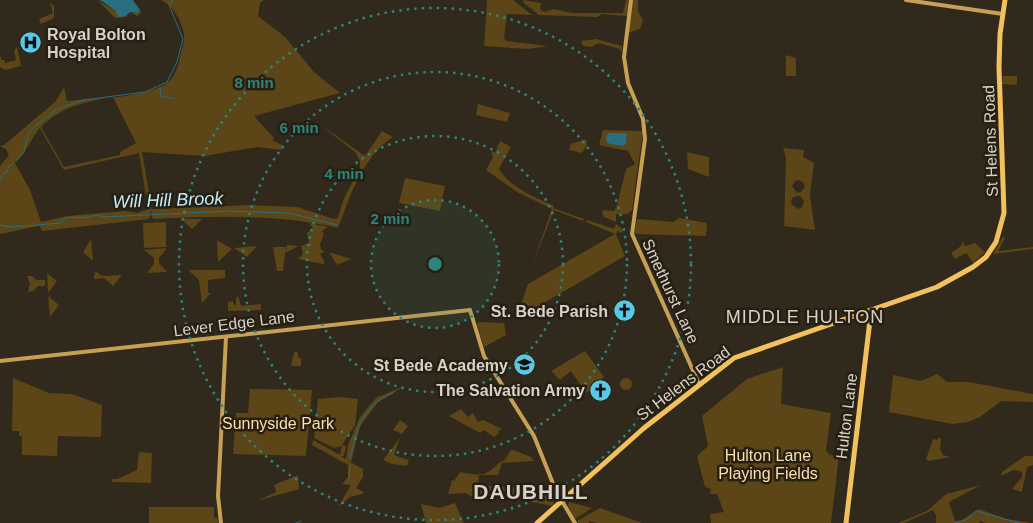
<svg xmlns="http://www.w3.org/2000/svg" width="1033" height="523" font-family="Arial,sans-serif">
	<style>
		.green { fill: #5c4516; fill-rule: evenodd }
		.water { fill: #286f80 }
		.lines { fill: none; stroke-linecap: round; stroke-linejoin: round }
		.stream { stroke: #286f80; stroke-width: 1 }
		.secondary { stroke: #c6a055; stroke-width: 4 }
		.primary { stroke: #f2c15d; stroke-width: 5 }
		.ring { fill: none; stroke: #2d847c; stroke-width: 2.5; stroke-dasharray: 2.5 5 }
		.labels { text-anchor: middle; stroke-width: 5; stroke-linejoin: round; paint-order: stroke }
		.poi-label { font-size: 16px; font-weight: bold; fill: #d6d1c9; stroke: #272012; text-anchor: end }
		.street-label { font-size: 16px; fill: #d6d1c9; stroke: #272012 }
		.park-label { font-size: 16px; fill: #fbdfab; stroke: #272012 }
		.water-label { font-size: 18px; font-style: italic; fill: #c1edfa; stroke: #272012 }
		.neighbourhood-label { font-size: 18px; letter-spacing: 1px; fill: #d6d1c9; stroke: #272012 }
		.district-label { font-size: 21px; font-weight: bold; letter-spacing: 1px; fill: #d6d1c9; stroke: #272012 }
		.centre { fill: #2d847c; stroke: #272012; stroke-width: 2.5 }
		.ring-label { font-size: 15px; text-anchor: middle; font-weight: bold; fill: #2d847c; stroke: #272012; stroke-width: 5; stroke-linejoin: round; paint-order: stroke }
	</style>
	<rect width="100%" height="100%" fill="#30291c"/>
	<g class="green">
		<path d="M97,0L116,11L138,13L140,10L141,13L137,16L130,12L126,17L115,18Z"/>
		<path d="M161,0H264L260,3L258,16L285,37L314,72L340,93L254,116L274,138L272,140L284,146L281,150L258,147L204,156L142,152L152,209L250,205L297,207L334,219L338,218L344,198L360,168V162L356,153L318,123L365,156L382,131L393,137C362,158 351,194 338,228C278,214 216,216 155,219L152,218L151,210L149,219L42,231L39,226L0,234V166L9,155L6,149L0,146L4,145L56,101L64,87L67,101C93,98 155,99 172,78C176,73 179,63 180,57C182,49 185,42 184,34C181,21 174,6 161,0ZM113,97L136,143L120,152V155L64,167L41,127C62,106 85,102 113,97ZM40,128L64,170L139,153L148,209L137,213L125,211L67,216L41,222L30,190L15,163C28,151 29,141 40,128Z"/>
		<path d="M487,0H513L532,15L507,14L504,38L506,41L548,46L528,49L484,46Z"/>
		<path d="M524,0L541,3L540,9L544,12L554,9L572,13H623L626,0H629L627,16L602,14L597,17L539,15L523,2Z"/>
		<path d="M632,0H638V11L643,21L640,29L628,33Z"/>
		<path d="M50,3L54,6V18L41,24L39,19L53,13Z"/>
		<path d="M596,39L622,46V53L620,49L598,43L592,47L583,46L581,41Z"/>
		<path d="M17,47L21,66L5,70L0,67V57L1,56V60H4L5,63L16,60L14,51Z"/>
		<path d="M786,55L796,58V76H786Z"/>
		<path d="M1003,76H1017V85L1002,84Z"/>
		<path d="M478,104L510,113L507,122L476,115Z"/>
		<path d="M603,130L643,131L632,210L627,214H616V222L604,217L602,213L603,210L614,211L617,206L626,169L635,164L628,151L599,145Z"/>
		<path d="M586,139L587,145L582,153L569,150L571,144Z"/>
		<path d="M500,141L511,147L499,169C512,189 534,197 554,206L553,208L584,219L583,221L554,210L532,266L552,209L517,192L486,170L493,157L491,151L495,153Z"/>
		<path d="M783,148L804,150L803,157L814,163L810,195L815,230L784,226L786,158ZM799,180L804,183L805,187L801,192L797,193L792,186L795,181ZM796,196H800L804,201L802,207L798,209L791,204L792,198Z"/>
		<path d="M687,152L709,157V177L688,169Z"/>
		<path d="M405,178L445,186L440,211L399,203Z"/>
		<path d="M679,218L707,223L706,236L634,234L637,219L674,222Z"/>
		<path d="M181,219H202L192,229Z"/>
		<path d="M587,220L614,229L616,224L623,230L622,233L618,231L616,234L625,256L528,312L522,302L528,284L615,234L586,222Z"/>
		<path d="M166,222V247L144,248L143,223Z"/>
		<path d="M309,223L328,227L322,231L324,234L320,244L321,250L325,251L320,254L325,263L323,264L298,259L303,254L301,246L309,243L307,233L313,228Z"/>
		<path d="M1003,237L1005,238L998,251L1033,247V249L993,254Z"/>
		<path d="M91,239L93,261L83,252Z"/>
		<path d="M217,240L232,249L218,262Z"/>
		<path d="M963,241L965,246L975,243L985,252L973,263L966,253L955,259L951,253L961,246Z"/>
		<path d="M287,245L299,246L285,253L283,271H277L273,247H286V253Z"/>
		<path d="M257,246L247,257L234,248Z"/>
		<path d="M167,248L159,258V263L167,272L147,273L154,264V258L144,250Z"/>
		<path d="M329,252L351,259L337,265Z"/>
		<path d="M188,270H225V278L208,280V293H211L202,303L199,280Z"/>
		<path d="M95,271L102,276L122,275L113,286L104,278L94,279Z"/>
		<path d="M47,273L57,281L48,293Z"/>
		<path d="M27,276H32L37,280H45V286H38L33,291L28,292L30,284Z"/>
		<path d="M48,296L59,305L50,317Z"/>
		<path d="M238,296L241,306L261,304V310L228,311V302L233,301L234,305H236V298Z"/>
		<path d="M479,322L504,323L506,335L484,347L477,324Z"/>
		<path d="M297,351L299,358H301V366H291L294,353Z"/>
		<path d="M585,351L604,377L586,393L571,371L560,380L551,371Z"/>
		<path d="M783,367L781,404L831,413L826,451L830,455L839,456L831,523H711L710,514L724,512L717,494H710L711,489L705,487L697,456L708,446L702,416L747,379Z"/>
		<path d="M937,374L947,382H969L1033,394V402L1001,401L980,417L968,422L952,424L889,412L893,375L921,381Z"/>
		<circle cx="626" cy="384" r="6"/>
		<path d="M13,378L49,393L72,394L102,405L101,437L58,436L57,456L22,455V436H19V431H12Z"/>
		<path d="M405,386L378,402L360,426L351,462L347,460L363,469V477L356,488L364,492L362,494L350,497L338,507L351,485L342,484L348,477V465L312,445L313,440L340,455L342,446L334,448L314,438L318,399L340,397L358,399L355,425L342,445L346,446L344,456H341L346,459L348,445L360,417L377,397Z"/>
		<path d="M250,389L312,390L306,456L233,454L236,413H248Z"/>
		<path d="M461,409L468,417L473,413L478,422L483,420L502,429L498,431L499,433L494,437L484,430L480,433L449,416Z"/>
		<path d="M400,420L408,426L402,434L393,430Z"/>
		<path d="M400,438L394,455L409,460L407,466L392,464L383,460Z"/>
		<path d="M938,438H941L940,449L943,455L951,457L928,461L926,459L933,439L938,440Z"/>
		<path d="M513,450L531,457L534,461L502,463L498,475H479L478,485L541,489L554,492L556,498L552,506L508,497L473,498L466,493L448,494L452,480L454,481L460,472C467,473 481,477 488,472C495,468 497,463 505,460L510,451Z"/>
		<path d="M139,452L152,453L151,483L112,482V479H117L137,470Z"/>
		<path d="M1025,456H1033V465L1027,467L1022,492L1012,489L1022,477V472L1014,470L1001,476L1002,472Z"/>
		<path d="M298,475L299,489L257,501L276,492L274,485Z"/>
		<path d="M981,485L949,502L955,521L962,520L979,509L1006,519L1031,523H985L980,521L979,523H936V515L933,510L904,523H898L927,511L946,494Z"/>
		<path d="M569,502L592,508L575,519L568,506Z"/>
		<path d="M455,503L464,523H426L421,504L439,508Z"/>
		<path d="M149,507H214V518L217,517L218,523H149Z"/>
		<path d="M600,508L642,523H596L589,521V523H578L577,521Z"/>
	</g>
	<g class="water">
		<path d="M100,0H133L140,10L138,13L130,12L125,16L118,17L116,11Z"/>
		<path d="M608,133H627L626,144L622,146L607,143L606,137Z"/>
	</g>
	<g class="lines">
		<g class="stream">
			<path d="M160,88L161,96L174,99"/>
			<path d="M17,160L24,152L28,134L33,128L57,109L83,100L145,92L167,82L177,62L183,39L169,5L173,0"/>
			<path d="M0,180L4,173L7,172L9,166L13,164"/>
			<path d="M0,225L11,227L60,223L65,218L91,217L96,215L103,217L229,211L289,213L337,225"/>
			<path d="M350,458C357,429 362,406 393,393"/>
			<path d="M349,481L350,466"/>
			<path d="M296,523L301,521"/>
			<path d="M955,523L966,520L976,511L1019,523"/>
		</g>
		<g class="secondary">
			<path d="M631,0L624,57L628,83L643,119L645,139L632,234L699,384"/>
			<path d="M906,0L1003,14"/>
			<path d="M0,361L470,310L484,356L534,436L556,491L575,523"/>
			<path d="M221,523L218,496L226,337"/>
		</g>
		<g class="primary">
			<path d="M537,523L644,428L734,358L937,287L973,267L986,257L996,242L1004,213L999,67L1000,34L1005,0"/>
			<path d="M846,523L870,320L868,311"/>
		</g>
	</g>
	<circle cx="435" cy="264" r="64" fill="#2d847c" fill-opacity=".12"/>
	<g class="ring">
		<circle cx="435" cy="264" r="64"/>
		<circle cx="435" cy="264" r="128"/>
		<circle cx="435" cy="264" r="192"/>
		<circle cx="435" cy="264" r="256"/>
	</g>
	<defs>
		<symbol id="hospital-disc" viewBox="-11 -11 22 22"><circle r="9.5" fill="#59c8e5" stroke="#272012"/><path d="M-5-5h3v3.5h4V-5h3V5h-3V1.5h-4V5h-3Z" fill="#111"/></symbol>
		<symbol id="church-disc" viewBox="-11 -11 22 22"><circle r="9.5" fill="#59c8e5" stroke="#272012"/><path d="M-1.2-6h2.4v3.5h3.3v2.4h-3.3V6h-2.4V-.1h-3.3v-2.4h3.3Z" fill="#111"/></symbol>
		<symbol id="school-disc" viewBox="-11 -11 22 22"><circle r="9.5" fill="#59c8e5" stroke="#272012"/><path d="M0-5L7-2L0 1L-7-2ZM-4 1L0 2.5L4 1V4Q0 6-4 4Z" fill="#111"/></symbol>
	</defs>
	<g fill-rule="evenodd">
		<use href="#hospital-disc" x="18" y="30" width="25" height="25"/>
		<use href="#church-disc" x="612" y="298" width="25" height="25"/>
		<use href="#school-disc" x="512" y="352" width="25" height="25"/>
		<use href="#church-disc" x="588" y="378" width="25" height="25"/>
	</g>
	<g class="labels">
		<g class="poi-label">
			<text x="47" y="40" text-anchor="start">Royal Bolton<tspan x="47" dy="18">Hospital</tspan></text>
			<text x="608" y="317">St. Bede Parish</text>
			<text x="508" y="371">St Bede Academy</text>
			<text x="585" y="396">The Salvation Army</text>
		</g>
		<g class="street-label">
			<text transform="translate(990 141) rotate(-92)" y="6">St Helens Road</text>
			<text transform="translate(671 291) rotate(65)" y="6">Smethurst Lane</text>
			<text transform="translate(234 323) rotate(-7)" y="6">Lever Edge Lane</text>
			<text transform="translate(683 383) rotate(-37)" y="6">St Helens Road</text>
			<text transform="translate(846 416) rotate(-83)" y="6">Hulton Lane</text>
		</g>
		<g class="park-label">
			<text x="278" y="429">Sunnyside Park</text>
			<text x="768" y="461">Hulton Lane<tspan x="768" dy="18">Playing Fields</tspan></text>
		</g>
		<g class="water-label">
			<text transform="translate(168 200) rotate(-2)" y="6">Will Hill Brook</text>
		</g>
		<g class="neighbourhood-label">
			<text x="805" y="323">MIDDLE HULTON</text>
		</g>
		<g class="district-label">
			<text x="531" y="499">DAUBHILL</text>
		</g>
	</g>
	<circle cx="435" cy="264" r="8" class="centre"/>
	<g class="ring-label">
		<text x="254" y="88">8 min</text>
		<text x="299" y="133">6 min</text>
		<text x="344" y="179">4 min</text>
		<text x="390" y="224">2 min</text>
	</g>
</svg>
